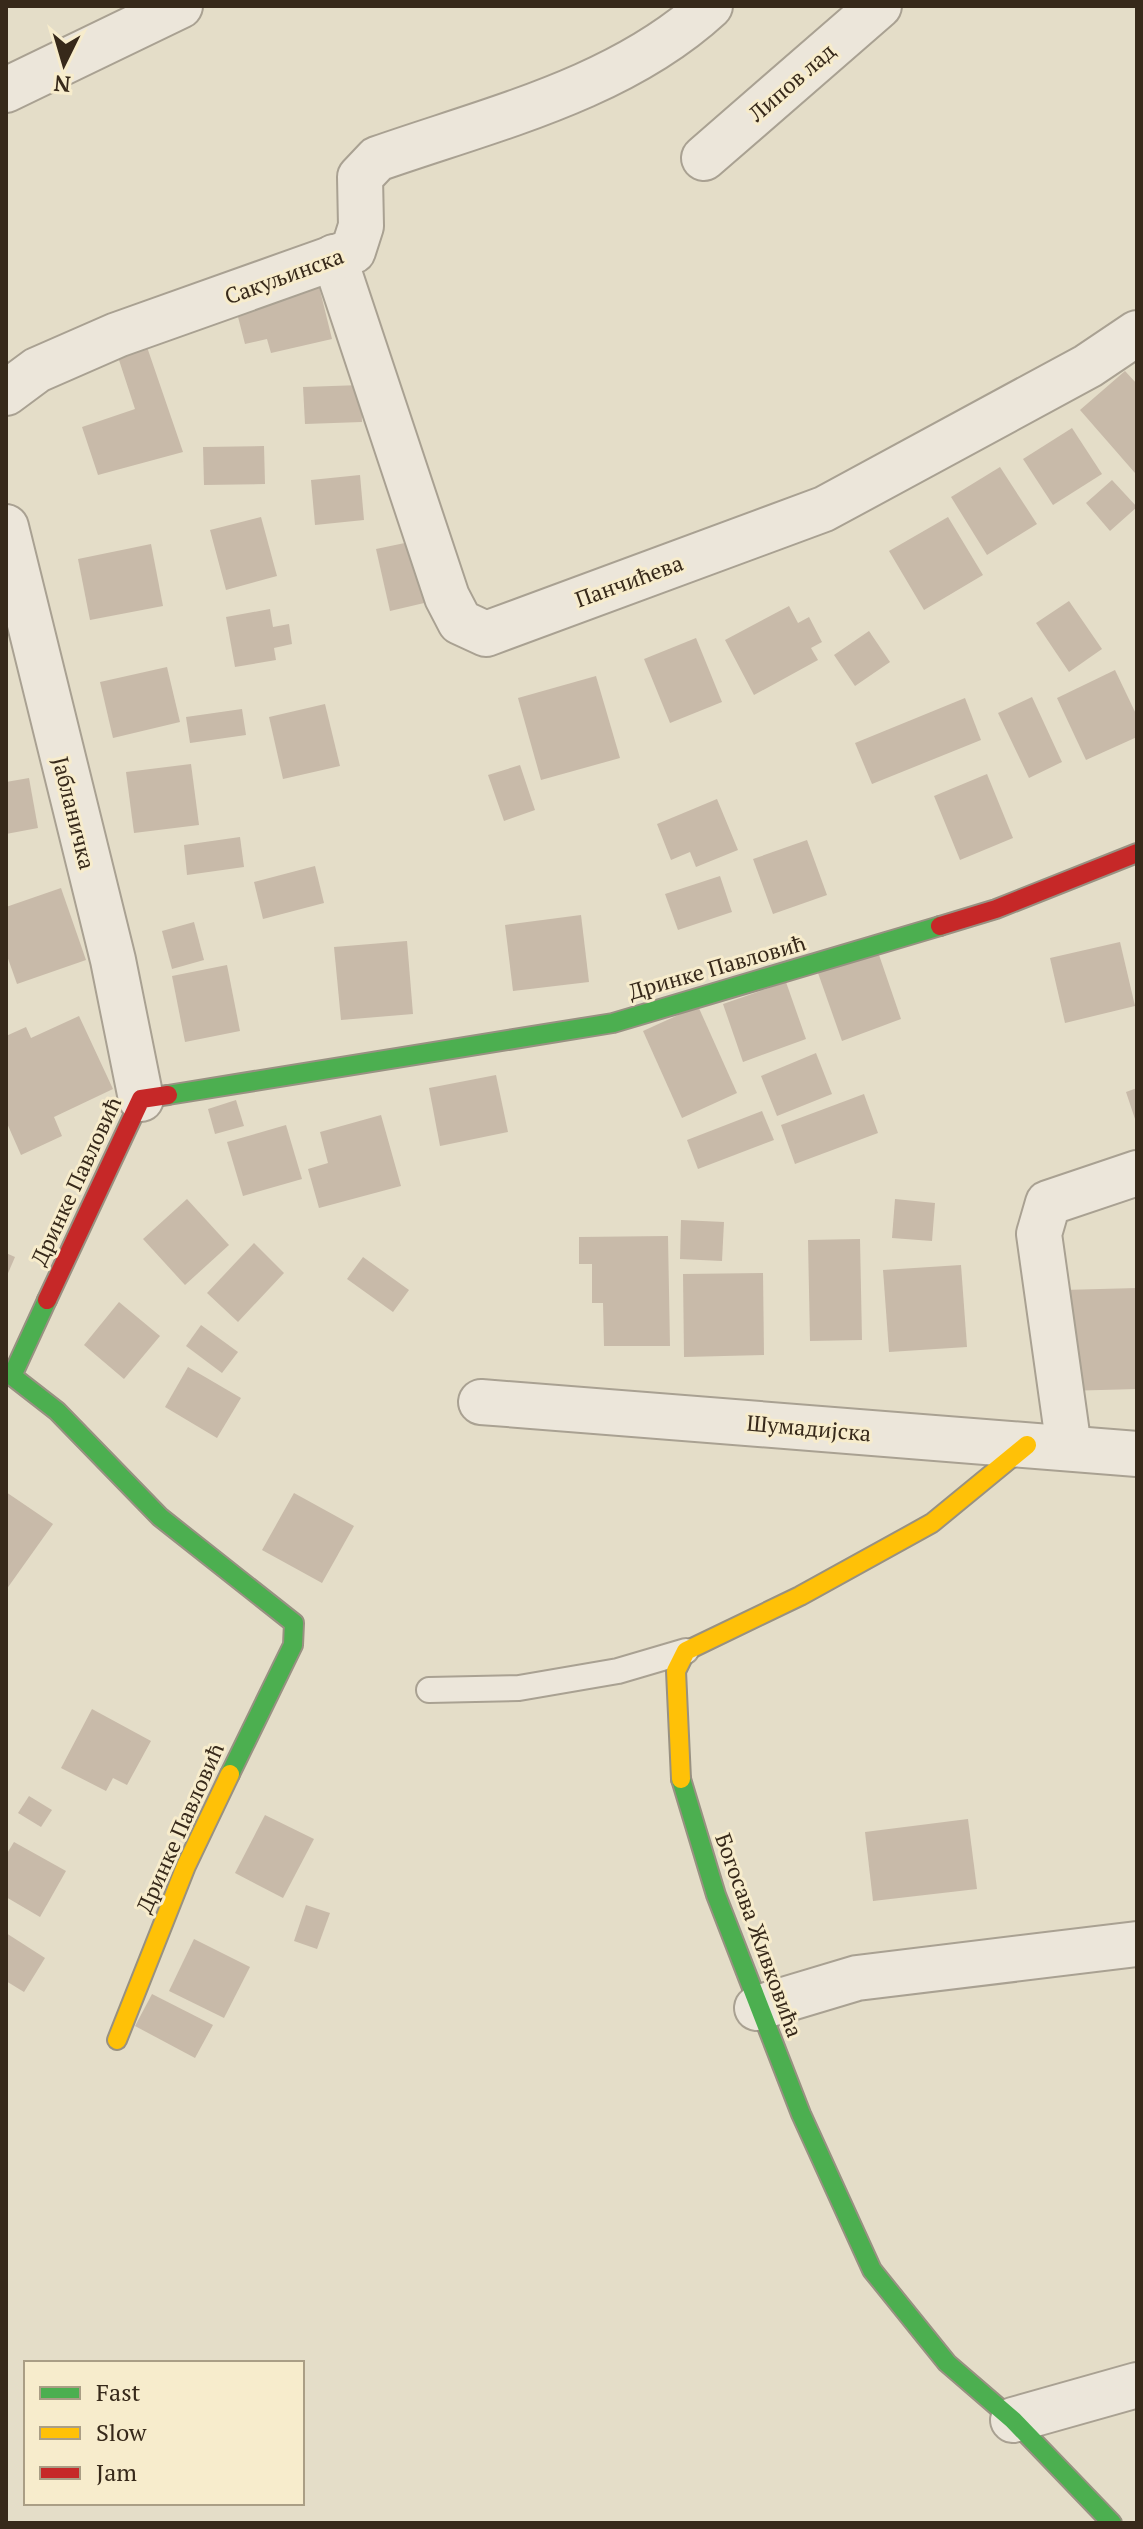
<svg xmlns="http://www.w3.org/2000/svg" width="1143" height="2529" font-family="'PT Serif',serif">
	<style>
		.building { fill: #c8baa9 }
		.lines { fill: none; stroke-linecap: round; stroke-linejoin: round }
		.lane-casing { stroke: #a9a192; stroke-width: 28 }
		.street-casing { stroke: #a9a192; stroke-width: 48 }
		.fast-casing { stroke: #989182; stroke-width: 22 }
		.slow-casing { stroke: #989182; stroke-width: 22 }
		.jam-casing { stroke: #989182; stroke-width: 22 }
		.lane { stroke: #ece6da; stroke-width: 24 }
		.street { stroke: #ece6da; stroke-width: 44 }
		.fast { stroke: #4caf50; stroke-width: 18 }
		.slow { stroke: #ffc107; stroke-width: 18 }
		.jam { stroke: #c62828; stroke-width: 18 }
		.labels { text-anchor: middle; stroke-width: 6; stroke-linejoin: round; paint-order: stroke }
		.street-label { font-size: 22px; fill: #37291a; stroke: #f7eccc }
	</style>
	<rect width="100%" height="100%" fill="#e4ddc8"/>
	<g class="building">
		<path d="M318,282L332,339L271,353L267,339L245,344L237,313L262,308L258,295Z"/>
		<path d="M147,347L183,452L98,475L82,427L135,409L118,357Z"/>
		<path d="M1125,371L1137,384L1135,473L1080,410Z"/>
		<path d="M361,385L362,422L305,424L303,387Z"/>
		<path d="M1072,428L1102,474L1053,505L1023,459Z"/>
		<path d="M264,446L265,484L204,485L203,447Z"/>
		<path d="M1000,467L1037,524L987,555L951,497Z"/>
		<path d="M360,475L364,520L315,525L311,480Z"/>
		<path d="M1112,480L1137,507L1110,531L1086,503Z"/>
		<path d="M261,517L277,576L226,590L210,530Z"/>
		<path d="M948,517L983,575L924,610L889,551Z"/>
		<path d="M424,539L437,600L390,611L376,549Z"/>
		<path d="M151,544L163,606L90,620L78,559Z"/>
		<path d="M1069,601L1102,649L1069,672L1036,623Z"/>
		<path d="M789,606L798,623L809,617L822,642L811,648L818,660L754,695L725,640Z"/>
		<path d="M270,609L273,627L289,624L292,644L274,648L276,660L235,667L226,617Z"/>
		<path d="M869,631L890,662L855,686L834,655Z"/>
		<path d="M696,638L722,702L670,723L644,659Z"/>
		<path d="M167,667L180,722L113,738L100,682Z"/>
		<path d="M1115,670L1137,716V737L1086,760L1057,698Z"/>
		<path d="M596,676L620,758L541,780L518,698Z"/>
		<path d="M1032,697L1062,762L1029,778L998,713Z"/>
		<path d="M965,698L981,740L872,784L855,743Z"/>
		<path d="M325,704L340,766L283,779L269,717Z"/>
		<path d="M242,709L246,735L190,743L186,717Z"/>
		<path d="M191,764L199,825L134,833L126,772Z"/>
		<path d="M520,765L535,810L504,821L488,775Z"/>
		<path d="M987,774L1013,838L960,860L934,796Z"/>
		<path d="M29,778L38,828L6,834V782Z"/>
		<path d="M717,799L738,850L696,867L690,852L671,860L657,824Z"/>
		<path d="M240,837L244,867L187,875L184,845Z"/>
		<path d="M807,840L827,895L773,914L753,859Z"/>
		<path d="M315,866L324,903L263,919L254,882Z"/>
		<path d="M720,876L732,912L678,930L665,894Z"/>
		<path d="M61,888L86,960L17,984L6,953V907Z"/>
		<path d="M581,915L589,982L513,991L505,925Z"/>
		<path d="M194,922L204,960L172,969L162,931Z"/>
		<path d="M407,941L413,1014L341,1020L334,947Z"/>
		<path d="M1120,942L1135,1006L1065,1023L1050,958Z"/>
		<path d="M878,952L901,1019L842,1041L818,973Z"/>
		<path d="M227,965L240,1031L185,1042L172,976Z"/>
		<path d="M786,982L806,1039L743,1062L723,1004Z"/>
		<path d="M698,1006L737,1093L682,1118L643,1031Z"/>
		<path d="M79,1016L113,1089L54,1117L62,1136L21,1155L6,1121V1036L26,1027L31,1038Z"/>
		<path d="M816,1053L832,1094L777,1116L761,1076Z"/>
		<path d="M496,1075L508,1132L440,1146L429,1088Z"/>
		<path d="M1137,1088V1122H1136L1126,1092Z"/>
		<path d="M864,1094L878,1133L795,1164L781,1125Z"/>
		<path d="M236,1100L244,1126L215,1134L208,1109Z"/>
		<path d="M762,1111L774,1140L698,1169L687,1140Z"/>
		<path d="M381,1115L401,1186L319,1208L308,1169L328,1163L320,1132Z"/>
		<path d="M286,1125L302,1179L243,1196L227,1142Z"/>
		<path d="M187,1199L229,1245L185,1285L143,1239Z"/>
		<path d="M895,1199L935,1203L932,1241L892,1238Z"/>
		<path d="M681,1220L724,1222L722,1261L680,1259Z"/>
		<path d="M668,1236L670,1346H604L603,1303H592V1264H579V1237Z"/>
		<path d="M860,1239L862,1340L810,1341L808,1240Z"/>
		<path d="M254,1243L284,1273L238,1322L207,1293Z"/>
		<path d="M6,1253L15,1257L6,1278Z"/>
		<path d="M363,1257L409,1290L393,1312L347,1279Z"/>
		<path d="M961,1265L967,1347L889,1352L883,1270Z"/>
		<path d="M763,1273L764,1355L684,1357L683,1274Z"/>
		<path d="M1137,1288V1389L1065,1391L1063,1290Z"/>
		<path d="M119,1302L160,1336L124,1379L84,1345Z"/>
		<path d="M201,1325L238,1352L222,1373L186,1346Z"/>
		<path d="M188,1367L241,1398L217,1438L165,1407Z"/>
		<path d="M6,1492L53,1524L6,1590Z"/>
		<path d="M294,1493L354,1526L322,1583L262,1550Z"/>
		<path d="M92,1709L151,1741L127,1785L113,1778L106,1791L61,1768Z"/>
		<path d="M29,1796L52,1810L41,1827L18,1813Z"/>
		<path d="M265,1815L314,1839L283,1898L235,1873Z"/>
		<path d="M968,1819L977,1889L873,1901L865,1832Z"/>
		<path d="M14,1842L66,1871L40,1917L6,1897V1855Z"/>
		<path d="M306,1905L330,1913L317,1949L294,1941Z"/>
		<path d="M6,1933L45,1958L24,1992L6,1981Z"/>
		<path d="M194,1939L250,1967L224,2018L169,1991Z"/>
		<path d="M152,1994L213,2025L195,2058L135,2026Z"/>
	</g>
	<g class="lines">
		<defs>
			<path id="lane" d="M429,1690L519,1688L618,1671L686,1651"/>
			<g id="street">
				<path d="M6,90L180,6"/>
				<path d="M704,158L879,6"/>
				<path d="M334,257L447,597L460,622L486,634L824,509L1088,366L1137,333"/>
				<path d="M6,393L37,370L117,335L353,251L361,226L360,177L377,159C491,119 620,89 710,6"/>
				<path d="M6,527L113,960L141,1099"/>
				<path d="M481,1402L1137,1454"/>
				<path d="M1069,1448L1039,1234L1048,1203L1137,1173"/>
				<path d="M757,2008L857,1978L1137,1944"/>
				<path d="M1013,2420L1137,2385"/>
			</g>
			<g id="fast">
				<path d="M168,1095L613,1023L940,926"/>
				<path d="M47,1300L12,1376L57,1411L160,1517L294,1623L293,1645L230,1774"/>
				<path d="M681,1779L716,1895L801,2114L872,2270L947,2363L1013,2420L1112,2523"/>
			</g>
			<g id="slow">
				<path d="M681,1779L676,1671L686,1651L800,1596L932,1523L1027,1445"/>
				<path d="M117,2040L186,1866L230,1774"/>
			</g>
			<g id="jam">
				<path d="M940,926L996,909L1137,853"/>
				<path d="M47,1300L141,1099L168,1095"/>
			</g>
		</defs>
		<use href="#lane" class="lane-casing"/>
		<use href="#street" class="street-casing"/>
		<use href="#fast" class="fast-casing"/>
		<use href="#slow" class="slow-casing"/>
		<use href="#jam" class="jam-casing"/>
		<use href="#lane" class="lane"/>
		<use href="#street" class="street"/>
		<use href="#fast" class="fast"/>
		<use href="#slow" class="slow"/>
		<use href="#jam" class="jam"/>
	</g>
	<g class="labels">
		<g class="street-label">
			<text transform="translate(792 82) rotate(-41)" y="8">Липов лад</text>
			<text transform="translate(284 276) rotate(-20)" y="8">Сакуљинска</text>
			<text transform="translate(629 581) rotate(-20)" y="8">Панчићева</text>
			<text transform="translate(74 813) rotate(76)" y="8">Јабланичка</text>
			<text transform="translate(717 967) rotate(-16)" y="8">Дринке Павловић</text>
			<text transform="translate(76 1181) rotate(-65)" y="8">Дринке Павловић</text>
			<text transform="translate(809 1428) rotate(5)" y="8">Шумадијска</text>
			<text transform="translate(180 1828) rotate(-66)" y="8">Дринке Павловић</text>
			<text transform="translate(759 1935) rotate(70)" y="8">Богосава Живковића</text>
		</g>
	</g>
	<rect width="1143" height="2529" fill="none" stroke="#37291a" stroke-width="16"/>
	<rect x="24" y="2361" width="280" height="144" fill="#f7eccc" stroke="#aa9e85" stroke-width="2"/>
	<rect x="40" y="2387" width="40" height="12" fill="#4caf50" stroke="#aa9e85" stroke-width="2"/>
	<text x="96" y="2401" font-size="24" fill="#37291a">Fast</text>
	<rect x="40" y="2427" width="40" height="12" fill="#ffc107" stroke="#aa9e85" stroke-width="2"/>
	<text x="96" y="2441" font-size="24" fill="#37291a">Slow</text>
	<rect x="40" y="2467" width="40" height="12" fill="#c62828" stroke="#aa9e85" stroke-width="2"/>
	<text x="96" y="2481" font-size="24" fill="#37291a">Jam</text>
	<g transform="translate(64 64) rotate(185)" stroke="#f7eccc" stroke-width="6" paint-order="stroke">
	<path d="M0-6L14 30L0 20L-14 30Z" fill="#37291a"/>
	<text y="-12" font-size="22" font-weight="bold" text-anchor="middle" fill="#37291a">N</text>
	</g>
</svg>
